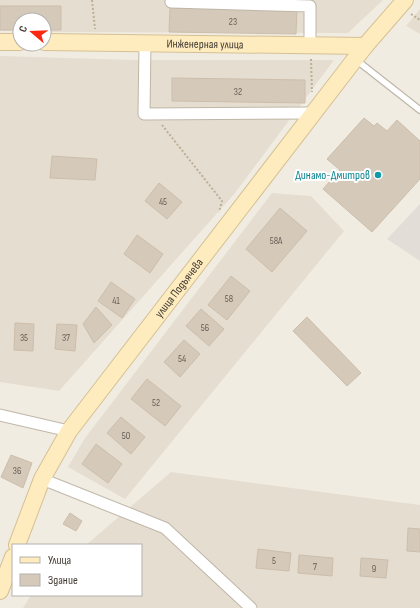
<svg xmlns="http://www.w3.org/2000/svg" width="420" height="608" font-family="'Sofia Sans Condensed',sans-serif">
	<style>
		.residential { fill: #e5ddd0 }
		.industrial { fill: #e3ddd7 }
		.building { fill: #d5c9ba; stroke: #cdbeab }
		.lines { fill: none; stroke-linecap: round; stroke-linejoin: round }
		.lane-casing { stroke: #bfb6a8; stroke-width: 8 }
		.street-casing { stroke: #bfb6a8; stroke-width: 13 }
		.secondary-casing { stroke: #d5c093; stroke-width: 18 }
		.path { stroke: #beae96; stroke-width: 2; stroke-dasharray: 2 2; stroke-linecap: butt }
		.lane { stroke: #fff; stroke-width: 5.5 }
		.street { stroke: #fff; stroke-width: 11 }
		.secondary { stroke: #feecbf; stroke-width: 16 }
		.culture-dot { fill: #0f9aa8; stroke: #fff; stroke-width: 1.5 }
		.labels { text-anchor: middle; stroke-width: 4; stroke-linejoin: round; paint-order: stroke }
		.number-label { font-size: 10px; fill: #675e55 }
		.street-label { font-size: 12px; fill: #423b33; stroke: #fff }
		.culture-label { font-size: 12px; fill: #0d838f; stroke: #fff; text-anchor: end }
	</style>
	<rect width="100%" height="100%" fill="#f1ece2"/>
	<g class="residential">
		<path d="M0,0H383L348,33L44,32V20H20V31H0Z"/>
		<path d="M420,9V34L406,26Z"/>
		<path d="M0,56L134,60H334L235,193L59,391L0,382Z"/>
		<path d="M272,193L311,196L344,231L125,499L68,467L85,438Z"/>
		<path d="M171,472L420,505V608H23L31,595H141V545H86Z"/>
	</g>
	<path class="industrial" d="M420,204V261L387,239Z"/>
	<g class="building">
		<path d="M0,6H61V30H44V20H20V30H0Z"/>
		<path d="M170,7L297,9L296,34L169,32Z"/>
		<path d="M172,78L305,80V103L172,101Z"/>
		<path d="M364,118L374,126L377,123L387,131L397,120L420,141V179L372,232L323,189L340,170L327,159Z"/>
		<path d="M52,156L97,159L95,180L50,178Z"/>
		<path d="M159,183L182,202L167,219L145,201Z"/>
		<path d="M280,208L307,231L272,272L246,249Z"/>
		<path d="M137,235L163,254L150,273L124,254Z"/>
		<path d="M231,276L250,291L227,320L208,305Z"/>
		<path d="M111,282L135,299L122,318L98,301Z"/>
		<path d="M96,307L112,325L94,343L83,324Z"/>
		<path d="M201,309L224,329L209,346L186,326Z"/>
		<path d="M307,317L361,373L347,386L293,331Z"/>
		<path d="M15,323L34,324L33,351L14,350Z"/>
		<path d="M57,324L77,325L75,351L55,349Z"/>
		<path d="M184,340L200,354L180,377L164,362Z"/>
		<path d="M147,379L181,406L165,426L131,399Z"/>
		<path d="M121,417L145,437L131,454L107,433Z"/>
		<path d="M96,444L122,464L108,483L82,464Z"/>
		<path d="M11,455L32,463L23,488L1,477Z"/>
		<path d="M70,513L82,521L76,531L63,524Z"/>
		<path d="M408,528L420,529V552L407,551Z"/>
		<path d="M258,549L291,553L289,571L256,568Z"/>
		<path d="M299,555L333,558L332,576L298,573Z"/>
		<path d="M361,558L388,560L386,578L360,576Z"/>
	</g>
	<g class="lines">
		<defs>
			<path id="lane" d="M355,59L420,110"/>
			<g id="street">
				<path d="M171,2L310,6V45"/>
				<path d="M145,43L144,114L313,113"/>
				<path d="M0,415L69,431"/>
				<path d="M42,479L165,528L251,608"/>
			</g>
			<g id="secondary">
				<path d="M0,42H20"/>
				<path id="s1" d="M44,42L365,46"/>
				<path id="s2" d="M17,545L42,479L69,431L365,46L405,0"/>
				<path d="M0,591L13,557"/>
			</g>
		</defs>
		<use href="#lane" class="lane-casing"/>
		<use href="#street" class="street-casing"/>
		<use href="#secondary" class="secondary-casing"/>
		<g class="path">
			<path d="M92,0L95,29"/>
			<path d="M411,14L420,20"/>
			<path d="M311,59L312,92"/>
			<path d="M162,125L222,201L219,212"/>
		</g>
		<use href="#lane" class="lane"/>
		<use href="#street" class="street"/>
		<use href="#secondary" class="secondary"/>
	</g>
	<circle class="culture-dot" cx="378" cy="175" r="4"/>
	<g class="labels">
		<g class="number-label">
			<text x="233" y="25">23</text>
			<text x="238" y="95">32</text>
			<text x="163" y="205">45</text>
			<text x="276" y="244">58А</text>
			<text x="229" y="302">58</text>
			<text x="116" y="304">41</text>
			<text x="205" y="331">56</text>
			<text x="24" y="341">35</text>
			<text x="66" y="341">37</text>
			<text x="182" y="362">54</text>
			<text x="156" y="406">52</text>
			<text x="126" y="439">50</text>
			<text x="17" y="474">36</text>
			<text x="274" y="564">5</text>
			<text x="315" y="570">7</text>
			<text x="374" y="572">9</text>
		</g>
		<g class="street-label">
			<text dy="4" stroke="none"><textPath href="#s1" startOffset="161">Инженерная улица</textPath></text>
			<text dy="4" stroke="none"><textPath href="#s2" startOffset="306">улица Подъячева</textPath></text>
		</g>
		<g class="culture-label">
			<text x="370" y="179">Динамо-Дмитров</text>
		</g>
	</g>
	<rect x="12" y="544" width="130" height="52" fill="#ffffff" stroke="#b3b1ad"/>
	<rect x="20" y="557" width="20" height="6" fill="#feecbf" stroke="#b3b1ad"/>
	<text x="48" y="564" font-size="12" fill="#423b33">Улица</text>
	<rect x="20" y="574" width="20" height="12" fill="#d5c9ba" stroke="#b3b1ad"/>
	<text x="48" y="584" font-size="12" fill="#423b33">Здание</text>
	<g transform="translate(32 32) rotate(289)"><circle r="19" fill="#ffffff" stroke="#b3b1ad"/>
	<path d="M0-3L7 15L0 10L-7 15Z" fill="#fa2810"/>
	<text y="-6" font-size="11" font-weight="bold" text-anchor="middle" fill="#423b33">С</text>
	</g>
</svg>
